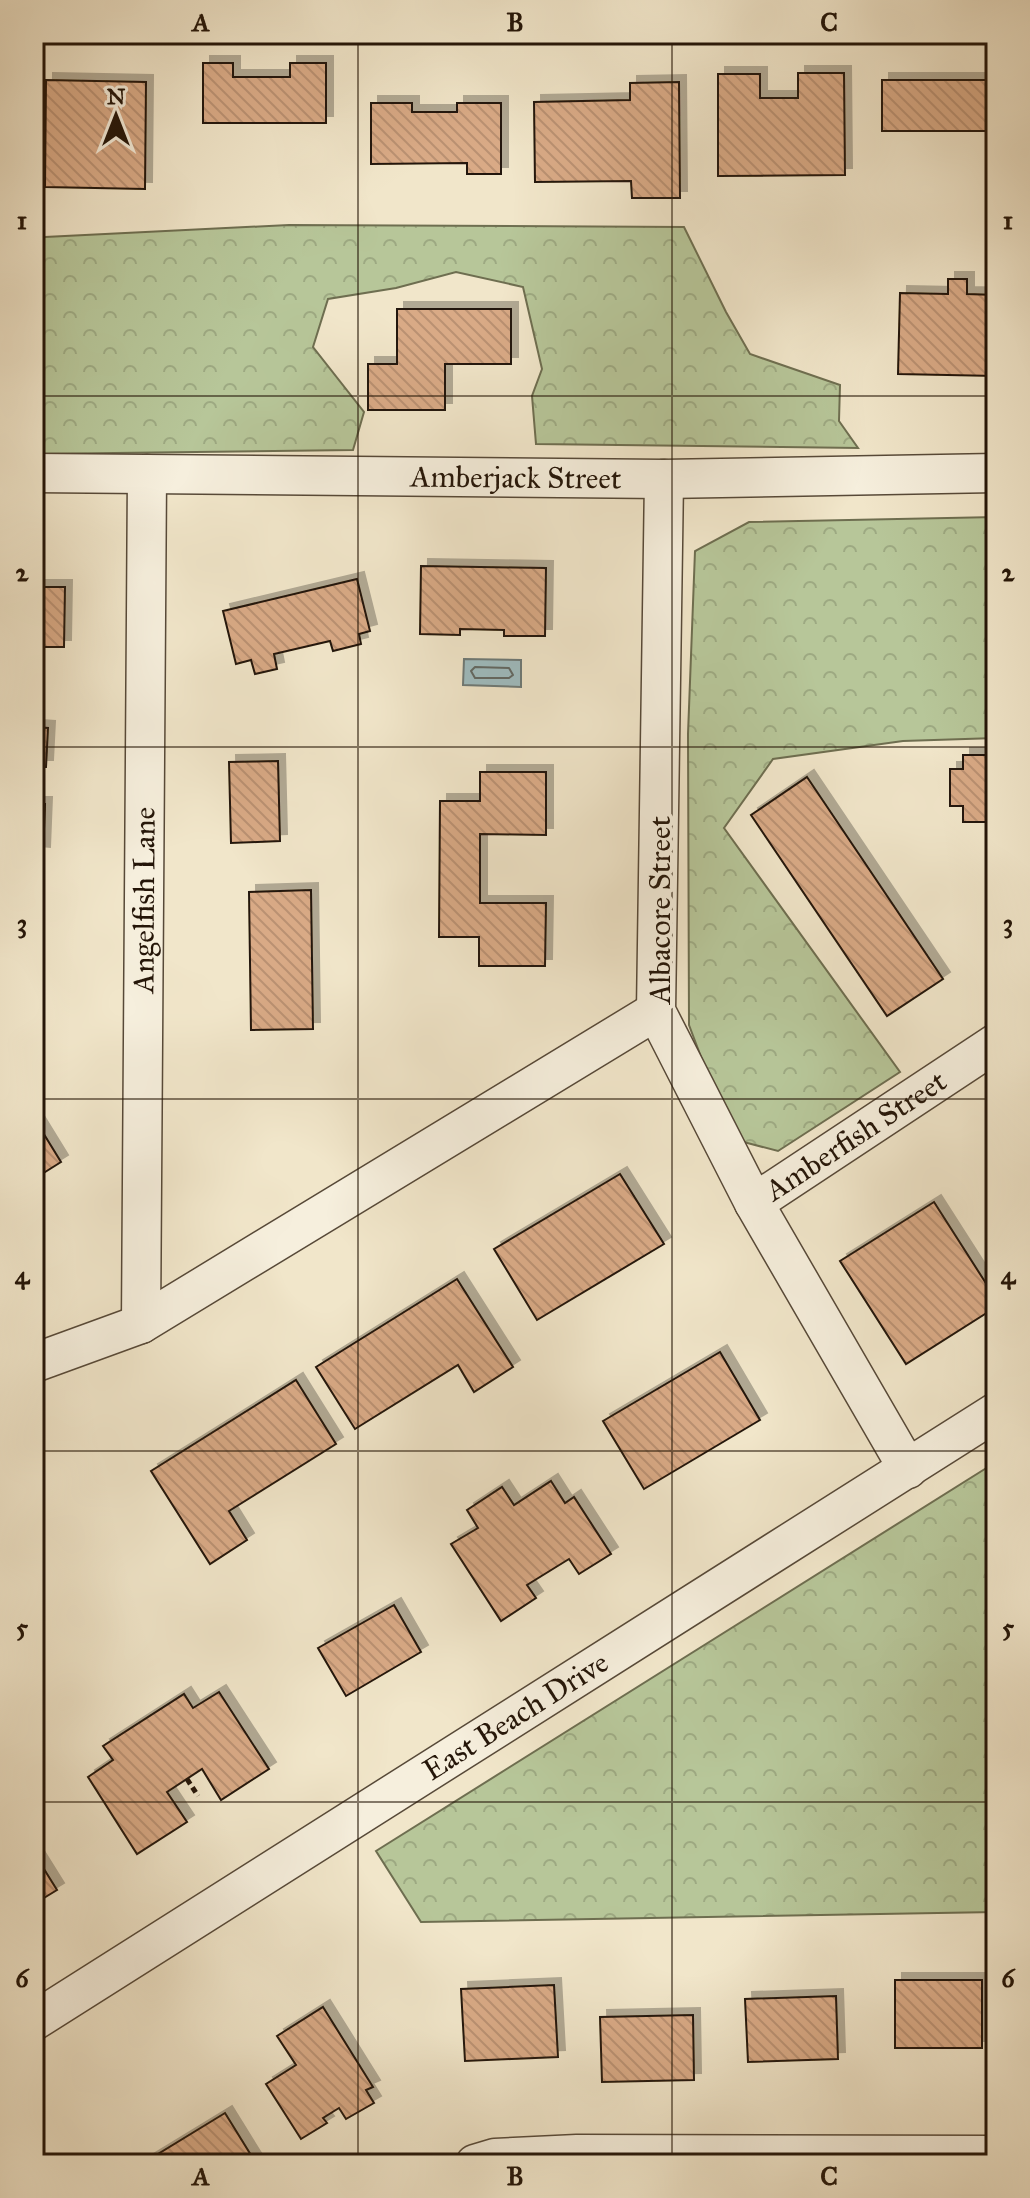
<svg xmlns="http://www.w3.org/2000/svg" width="1030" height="2198" font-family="'IM FELL Great Primer',serif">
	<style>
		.forest { fill: url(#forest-crowns); stroke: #6e6e50; stroke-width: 2 }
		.water { fill: #9fbdc1; stroke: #6e7a77; stroke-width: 2 }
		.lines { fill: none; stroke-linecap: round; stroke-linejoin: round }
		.shore { stroke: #626964; stroke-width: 2 }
		.building { fill: url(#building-back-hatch); stroke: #241508; stroke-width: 2; filter: url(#shadow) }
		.street-casing { stroke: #574938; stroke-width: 41 }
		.path { stroke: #241508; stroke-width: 5; stroke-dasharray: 6 4; stroke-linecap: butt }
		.street { stroke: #f6efdd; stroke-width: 38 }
		.grid { fill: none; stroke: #241508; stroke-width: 2; stroke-opacity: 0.55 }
		.labels { text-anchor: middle; stroke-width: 8; stroke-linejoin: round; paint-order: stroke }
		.street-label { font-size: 30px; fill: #241508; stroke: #f6efdd }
		.neatline { fill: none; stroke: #241508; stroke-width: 3 }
		.grid-label { font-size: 26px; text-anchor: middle; font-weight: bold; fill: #241508 }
	</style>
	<defs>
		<pattern id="forest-crowns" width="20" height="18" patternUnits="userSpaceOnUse" patternTransform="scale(2)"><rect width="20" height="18" fill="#b7c699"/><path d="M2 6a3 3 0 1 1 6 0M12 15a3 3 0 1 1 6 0" fill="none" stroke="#9da982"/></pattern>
		<pattern id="building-back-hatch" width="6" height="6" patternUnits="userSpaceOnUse" patternTransform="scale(2)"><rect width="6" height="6" fill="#d9aa86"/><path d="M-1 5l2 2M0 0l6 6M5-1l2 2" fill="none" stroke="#ba9172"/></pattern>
		<filter id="shadow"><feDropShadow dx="7" dy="-7" stdDeviation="0" flood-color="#0004"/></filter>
	</defs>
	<rect width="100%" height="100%" fill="#f1e6ca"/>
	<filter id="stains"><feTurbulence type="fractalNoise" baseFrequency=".0025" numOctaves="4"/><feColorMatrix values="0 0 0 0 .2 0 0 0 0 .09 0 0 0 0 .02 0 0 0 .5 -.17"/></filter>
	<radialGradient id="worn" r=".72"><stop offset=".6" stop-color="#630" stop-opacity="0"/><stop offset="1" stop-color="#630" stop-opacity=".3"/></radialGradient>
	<g class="forest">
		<path d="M289,225L684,227L726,312L750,354L840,385L839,421L858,448L536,444L532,396L542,369L523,287L456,272L396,288L328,299L313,347L364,412L353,450L34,454V246L45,237Z"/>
		<path d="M996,517V738L903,741L773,759L724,828L900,1072L778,1151L732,1139L689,1025L688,734L695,551L749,522Z"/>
		<path d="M996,1462V1912L421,1922L376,1851Z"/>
	</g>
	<path class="water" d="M464,659L521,660V687L463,685Z"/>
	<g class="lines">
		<path class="shore" d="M475,667L509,668L513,675L509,678H475L471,671Z"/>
	</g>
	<g class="building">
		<path d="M203,63H233V77H290V63H326V123H203Z"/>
		<path d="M798,73H844L845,175L718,176V74H760V98H798Z"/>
		<path d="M46,80L146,82L145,189L45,187Z"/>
		<rect x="882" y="80" width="114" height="51"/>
		<path d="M679,82L680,198H632L631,181L535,182L534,102L630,100V83Z"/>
		<path d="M371,103H412V112H457V103H501V174H467V163L371,164Z"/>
		<path d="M948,279H967V294L996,295V376L898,374L900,293L948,294Z"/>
		<path d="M397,309H511V364H445V410H368V364H397Z"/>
		<path d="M421,566L546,568L545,636H504V630L460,629V635L420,634Z"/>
		<path d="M357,579L370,631L359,634L361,644L333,651L330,641L274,654L277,669L255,674L251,660L236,664L223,611Z"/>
		<path d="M34,587H65L64,647H34Z"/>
		<path d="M34,727L48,728L46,767H34Z"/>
		<path d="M963,755H996V822H963V806H950V769H963Z"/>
		<path d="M278,761L280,841L231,843L229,762Z"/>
		<path d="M480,772H546V835L480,834V903H546L545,966H479V937H439L440,801H480Z"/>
		<path d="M807,777L943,979L887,1016L751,815Z"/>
		<path d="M34,804H45L43,854L34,853Z"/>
		<path d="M311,890L313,1029L251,1030L249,892Z"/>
		<path d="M34,1118L61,1162L34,1179Z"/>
		<path d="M620,1174L664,1244L537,1320L494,1249Z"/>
		<path d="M934,1202L996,1299V1307L906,1364L840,1261Z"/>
		<path d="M457,1279L513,1367L474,1392L458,1365L355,1429L316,1367Z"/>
		<path d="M720,1352L760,1420L644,1489L603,1421Z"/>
		<path d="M296,1380L336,1444L229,1511L247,1540L210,1564L151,1471Z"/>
		<path d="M551,1481L565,1503L574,1497L611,1554L579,1574L569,1559L527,1585L536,1598L501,1621L451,1544L478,1528L467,1510L502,1487L514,1505Z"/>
		<path d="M394,1605L421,1652L346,1696L318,1648Z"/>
		<path d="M219,1692L269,1769L221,1800L202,1769L167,1792L187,1822L137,1854L88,1777L113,1760L103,1746L184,1694L193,1708Z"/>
		<path d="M34,1853L57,1890L34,1904Z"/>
		<rect x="895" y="1980" width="87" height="68"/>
		<path d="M554,1985L558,2057L465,2061L461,1989Z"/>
		<path d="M836,1996L838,2059L748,2062L745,1999Z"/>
		<path d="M323,2007L373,2087L366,2090L374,2103L346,2119L339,2108L323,2118L327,2123L301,2139L266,2084L296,2065L277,2036Z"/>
		<path d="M693,2015L694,2080L602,2082L600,2017Z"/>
		<path d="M225,2113L254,2160L247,2164H147L145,2162Z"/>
	</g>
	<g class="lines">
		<defs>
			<g id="street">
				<path id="s1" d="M34,473L664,479L996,473"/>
				<path d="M664,479L656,1011L754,1203L908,1469"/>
				<path id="s2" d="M754,1203L996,1043"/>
				<path id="s3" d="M141,1324L147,474"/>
				<path d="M34,1363L141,1324L656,1011"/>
				<path id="s4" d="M34,2021L996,1412"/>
				<path d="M475,2164L495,2158L577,2154L996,2155"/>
			</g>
		</defs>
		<use href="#street" class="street-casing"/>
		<path class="path" d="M187,1779L198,1796"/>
		<use href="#street" class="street"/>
	</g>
	<path class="grid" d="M358,34V2164M672,34V2164M34,396H996M34,747H996M34,1099H996M34,1451H996M34,1802H996"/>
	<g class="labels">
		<g class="street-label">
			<text dy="10" stroke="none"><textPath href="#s1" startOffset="482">Amberjack Street</textPath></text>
			<text dy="10" stroke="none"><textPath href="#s3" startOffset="424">Angelfish Lane</textPath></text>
			<text transform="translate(660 910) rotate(-90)" y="10">Albacore Street</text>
			<text dy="10" stroke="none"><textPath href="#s2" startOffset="122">Amberfish Street</textPath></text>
			<text dy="10" stroke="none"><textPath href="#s4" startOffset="570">East Beach Drive</textPath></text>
		</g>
	</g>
	<rect width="1030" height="2198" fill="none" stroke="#f1e6ca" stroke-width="88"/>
	<g transform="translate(116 116)" stroke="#f6efdd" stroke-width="6" paint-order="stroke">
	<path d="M0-6L14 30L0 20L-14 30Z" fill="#241508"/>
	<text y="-12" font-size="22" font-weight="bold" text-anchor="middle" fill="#241508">N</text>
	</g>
	<rect x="44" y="44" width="942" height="2110" class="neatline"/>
	<g class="grid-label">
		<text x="201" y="31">A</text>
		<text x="515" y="31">B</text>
		<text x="829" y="31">C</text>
		<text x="22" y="229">1</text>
		<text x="1008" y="229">1</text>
		<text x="22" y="581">2</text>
		<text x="1008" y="581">2</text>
		<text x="22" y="932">3</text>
		<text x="1008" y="932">3</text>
		<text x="22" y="1284">4</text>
		<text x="1008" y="1284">4</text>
		<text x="22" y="1636">5</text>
		<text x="1008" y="1636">5</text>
		<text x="22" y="1987">6</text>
		<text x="1008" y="1987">6</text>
		<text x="201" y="2185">A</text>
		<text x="515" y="2185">B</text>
		<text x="829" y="2185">C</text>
	</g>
	<rect width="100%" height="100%" filter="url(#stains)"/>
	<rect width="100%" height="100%" fill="url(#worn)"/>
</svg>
